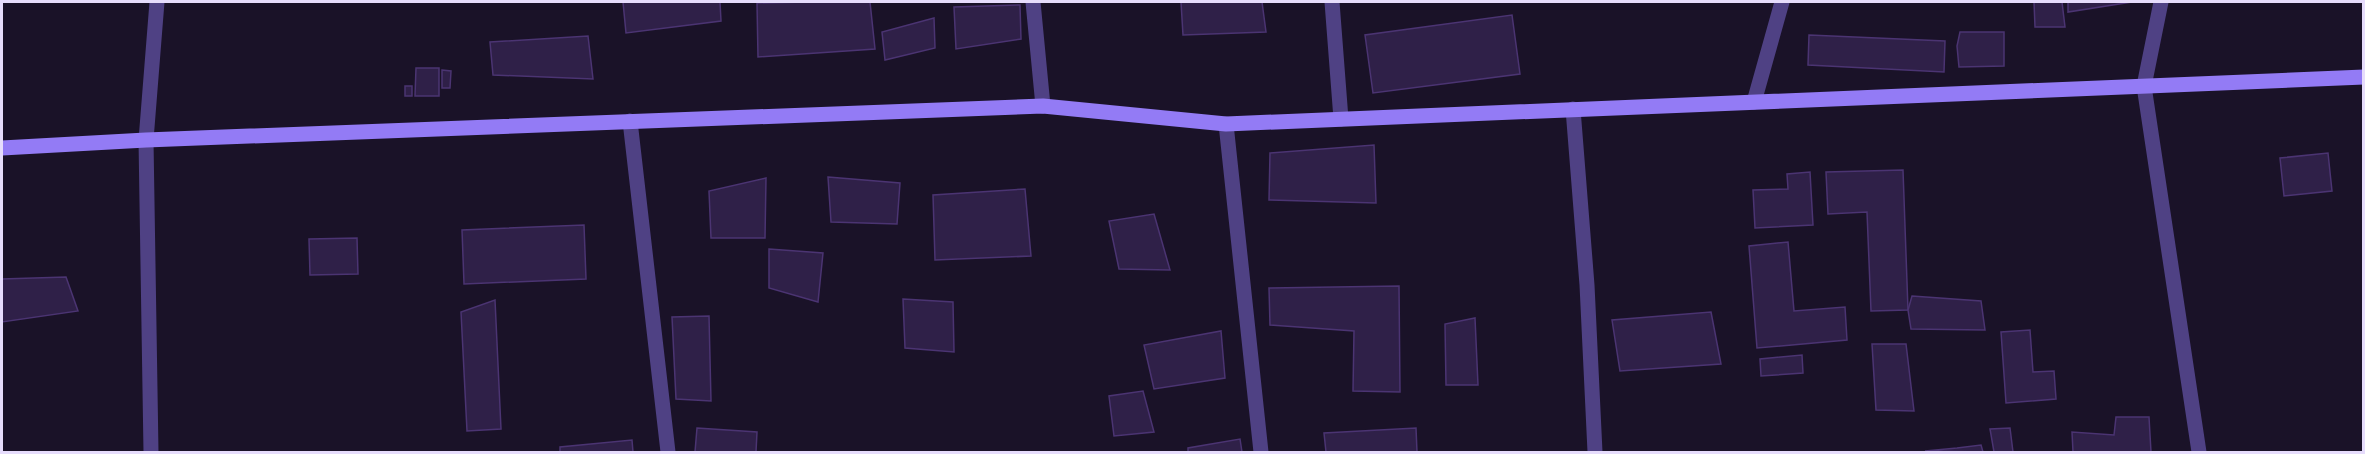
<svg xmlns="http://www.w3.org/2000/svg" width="2365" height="454" font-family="Barlow,sans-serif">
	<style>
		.building { fill: #2f2048; stroke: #4b3472; stroke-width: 1.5 }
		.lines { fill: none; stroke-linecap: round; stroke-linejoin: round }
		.street { stroke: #4f4184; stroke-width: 15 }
		.secondary { stroke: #937bf5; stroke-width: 15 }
	</style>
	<rect width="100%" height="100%" fill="#1a1228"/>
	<g class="building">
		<path d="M623,2H720L721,21L626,33Z"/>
		<path d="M808,2H870L875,49L758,57L757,3Z"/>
		<path d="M1181,2H1262L1266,32L1183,35Z"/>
		<path d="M2034,2H2062L2065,27H2035Z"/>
		<path d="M2068,2H2132L2068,12Z"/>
		<path d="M1020,5L1021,39L956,49L954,7Z"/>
		<path d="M1512,15L1520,74L1373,93L1365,35Z"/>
		<path d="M934,18L935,48L885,60L882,32Z"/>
		<path d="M1960,32H2004V66L1959,67L1957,46Z"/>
		<path d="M1809,35L1945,41L1944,72L1808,65Z"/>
		<path d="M588,36L593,79L493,75L490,42Z"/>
		<path d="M416,68H439V96H415Z"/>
		<path d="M442,70L451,71L450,88H442Z"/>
		<rect x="405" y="86" width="7" height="10"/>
		<path d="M1374,145L1376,203L1269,200L1270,153Z"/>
		<path d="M2328,153L2332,191L2284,196L2280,158Z"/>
		<path d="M1903,170L1908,310L1871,311L1867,212L1828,214L1826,172Z"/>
		<path d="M1810,172L1813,225L1755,228L1753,190L1788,189L1787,174Z"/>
		<path d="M828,177L900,183L897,224L831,222Z"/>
		<path d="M766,178L765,238H711L709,191Z"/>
		<path d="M1025,189L1031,256L935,260L933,195Z"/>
		<path d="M1154,214L1170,270L1119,269L1109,221Z"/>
		<path d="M584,225L586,279L464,284L462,230Z"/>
		<path d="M357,238L358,274L310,275L309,239Z"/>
		<path d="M1788,242L1794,311L1845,307L1847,340L1757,348L1749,246Z"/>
		<path d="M769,249L823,253L818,302L769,288Z"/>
		<path d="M66,277L78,311L2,322V279Z"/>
		<path d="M1399,286L1400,392L1353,391L1354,331L1270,325L1269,288Z"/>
		<path d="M1912,296L1981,301L1985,330L1911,329L1908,310Z"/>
		<path d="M903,299L953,302L954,352L905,348Z"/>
		<path d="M495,300L501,429L467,431L461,312Z"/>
		<path d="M1711,312L1721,364L1620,371L1612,320Z"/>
		<path d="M709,316L711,401L676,399L672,317Z"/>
		<path d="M1475,318L1478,385H1446L1445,324Z"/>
		<path d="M2030,330L2033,372L2054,371L2056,399L2006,403L2001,332Z"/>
		<path d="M1221,331L1225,378L1154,389L1144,345Z"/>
		<path d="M1872,344H1906L1914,411L1876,410Z"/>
		<path d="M1802,355L1803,373L1761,376L1760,359Z"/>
		<path d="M1143,391L1154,432L1114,436L1109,396Z"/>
		<path d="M2116,417H2149L2151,452H2073L2072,432L2114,435Z"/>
		<path d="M697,428L757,432L756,452H695Z"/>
		<path d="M1416,428L1417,452H1326L1324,433Z"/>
		<path d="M2010,428L2013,452H1994L1990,429Z"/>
		<path d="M1240,439L1242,452H1188V448Z"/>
		<path d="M632,440L633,452H560V447Z"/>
		<path d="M1981,445L1983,452L1925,451L1957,448Z"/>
	</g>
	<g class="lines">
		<g class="street">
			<path d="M1033,2L1043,106"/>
			<path d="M1332,2L1341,119"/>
			<path d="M2161,2L2144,86L2199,452"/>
			<path d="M1754,102L1782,2"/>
			<path d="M1573,109L1587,285L1595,452"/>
			<path d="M630,121L668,452"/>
			<path d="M1226,124L1261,452"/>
			<path d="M151,452L146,140L157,2"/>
		</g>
		<path class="secondary" d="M2,148L146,140L1043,106L1226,124L2364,77"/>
	</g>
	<rect width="2365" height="454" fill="none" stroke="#e6dcfc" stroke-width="6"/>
</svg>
